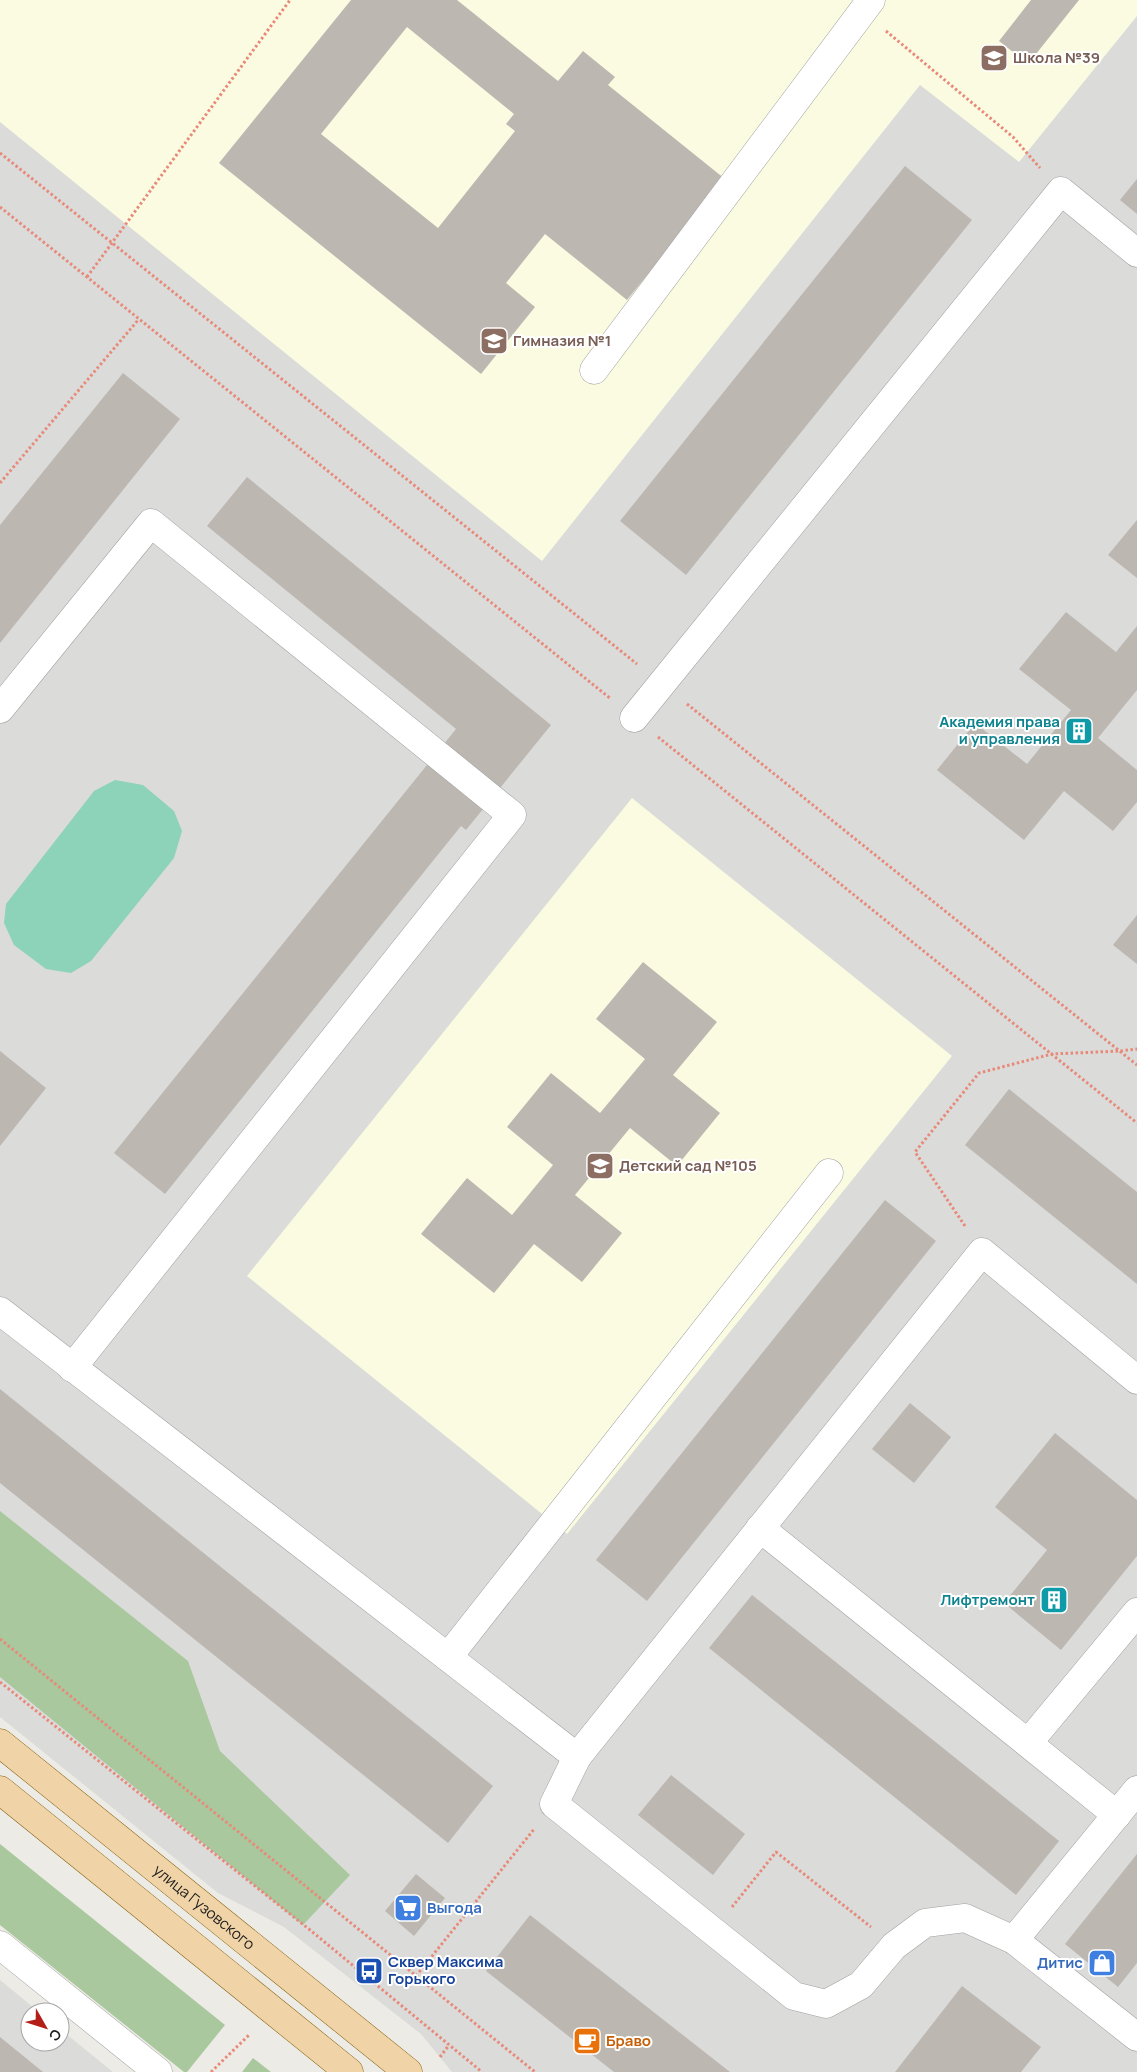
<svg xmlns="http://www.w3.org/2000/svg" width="1137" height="2072" font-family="Manrope,sans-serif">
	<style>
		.residential { fill: #dbdbda }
		.education { fill: #fafbe0 }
		.forest { fill: #a9c89e }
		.pitch { fill: #8cd3ba }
		.building { fill: #bdb7b2; fill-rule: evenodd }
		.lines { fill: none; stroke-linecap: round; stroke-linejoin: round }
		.minor-casing { stroke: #a1a1a1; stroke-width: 29 }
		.major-casing { stroke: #856312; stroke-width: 29 }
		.path { stroke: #e88a7a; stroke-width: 3; stroke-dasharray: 2.5 2.5; stroke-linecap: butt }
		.minor { stroke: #fff; stroke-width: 28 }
		.major { stroke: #f0d3a7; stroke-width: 28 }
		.labels { text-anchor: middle; stroke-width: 4; stroke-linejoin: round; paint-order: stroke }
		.education-label { font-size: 15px; font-weight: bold; fill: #785e54; stroke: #fff; text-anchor: start }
		.culture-label { font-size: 15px; font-weight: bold; fill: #0d838f; stroke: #fff; text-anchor: end }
		.street-label { font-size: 15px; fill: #1d1d1d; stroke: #fff }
		.shop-label { font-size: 15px; font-weight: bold; fill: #366cbe; stroke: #fff; text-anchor: start }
		.transit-label { font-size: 15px; font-weight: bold; fill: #164399; stroke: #fff; text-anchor: start }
		.food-label { font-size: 15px; font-weight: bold; fill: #c56008; stroke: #fff; text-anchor: start }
	</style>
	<rect width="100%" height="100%" fill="#edebe5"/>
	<g class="residential">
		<path d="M0,0H1137V2072H452L421,2034L284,1927L218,1893L0,1717Z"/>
		<path d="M0,1980L39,2012H30V2042H60V2029L113,2072H0Z"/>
	</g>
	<g class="education">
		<path d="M0,0H1137V16L1019,162L920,85L542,561L0,122Z"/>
		<path d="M632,798L952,1056L567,1534L247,1276Z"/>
	</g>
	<g class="forest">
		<path d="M0,1511L188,1661L220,1751L350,1875L303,1925L0,1677Z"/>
		<path d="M0,1844L225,2025L187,2072H184L0,1925Z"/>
		<path d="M253,2058L271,2072H242Z"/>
	</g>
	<path class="pitch" d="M115,780L143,785L174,811L182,831L174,858L91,961L71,973L46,969L14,945L4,923L6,904L94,791Z"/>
	<g class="building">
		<path d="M351,0H457L558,81L583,51L615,77L608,85L725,179L627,300L545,234L506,283L535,307L481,374L219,163ZM407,27L514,114L506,124L515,131L438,228L321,134Z"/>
		<path d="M1031,0H1079L1028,64L999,41Z"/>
		<path d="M905,166L972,220L686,575L620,521Z"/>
		<path d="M1137,179V214L1120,200Z"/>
		<path d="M123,373L180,419L0,643V525Z"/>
		<path d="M247,477L551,725L466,830L461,826L165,1194L114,1153L456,729L207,526Z"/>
		<path d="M1137,520V578L1108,555Z"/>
		<path d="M1066,612L1116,652L1137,626V690L1098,738L1137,770V802L1113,831L1064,791L1024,840L937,770L975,723L1027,764L1071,710L1019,669Z"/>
		<path d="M1137,915V964L1113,945Z"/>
		<path d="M643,962L717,1022L673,1075L720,1113L677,1166L630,1128L575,1195L622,1233L582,1282L534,1244L494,1293L421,1234L467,1178L512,1215L553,1165L507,1127L551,1073L600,1113L645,1059L596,1019Z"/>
		<path d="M0,1051L46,1088L0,1146Z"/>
		<path d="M1009,1089L1137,1192V1284L965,1145Z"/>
		<path d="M885,1200L936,1241L647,1601L596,1560Z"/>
		<path d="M0,1389L493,1786L448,1843L0,1483Z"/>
		<path d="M910,1403L951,1437L914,1483L872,1449Z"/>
		<path d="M1055,1433L1137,1500V1556L1061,1650L1004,1603L1047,1550L995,1507Z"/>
		<path d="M752,1595L1059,1841L1016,1895L709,1648Z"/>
		<path d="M671,1775L745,1834L713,1875L638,1815Z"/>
		<path d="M1137,1854V1963L1118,1987L1065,1944Z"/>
		<path d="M416,1874L445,1898L414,1936L385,1911Z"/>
		<path d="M530,1915L730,2072H614L486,1971Z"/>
		<path d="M962,1986L1041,2047L1021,2072H895Z"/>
		<path d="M0,2037L43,2072H0Z"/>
	</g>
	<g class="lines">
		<defs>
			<g id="minor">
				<path d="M594,370L871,0"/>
				<path d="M0,709L151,523L512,815L72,1368"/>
				<path d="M634,718L1061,191L1137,253"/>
				<path d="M0,1311L577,1757L982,1252L1137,1380"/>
				<path d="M760,1528L1117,1815"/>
				<path d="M448,1657L829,1173"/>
				<path d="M1028,1743L1137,1612"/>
				<path d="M577,1757L554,1804L794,1996L826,2004L861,1985L894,1946L925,1923L965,1918L1014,1940L1137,2037"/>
				<path d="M1014,1940L1137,1790"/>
				<path d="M0,1945L158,2072"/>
			</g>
			<g id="major">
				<path id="s1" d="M0,1743L408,2072"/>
				<path d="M0,1790L349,2072"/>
			</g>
		</defs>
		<use href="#minor" class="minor-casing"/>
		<use href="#major" class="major-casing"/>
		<g class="path">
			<path d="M886,31L1013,137L1040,168"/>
			<path d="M0,153L637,664"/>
			<path d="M0,207L611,699"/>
			<path d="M87,277L290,0"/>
			<path d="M0,483L139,319"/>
			<path d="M687,704L1137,1065"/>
			<path d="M658,737L1137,1123"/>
			<path d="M965,1226L915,1152L979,1073L1052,1054L1120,1051L1137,1049"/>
			<path d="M0,1639L535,2072"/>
			<path d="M0,1682L310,1930L482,2072"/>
			<path d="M732,1907L776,1852L871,1927"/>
			<path d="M416,1976L535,1828"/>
			<path d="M440,2057L449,2045"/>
			<path d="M211,2072L250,2034"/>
		</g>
		<use href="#minor" class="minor"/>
		<use href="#major" class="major"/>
	</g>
	<defs>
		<symbol id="school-square" viewBox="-11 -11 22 22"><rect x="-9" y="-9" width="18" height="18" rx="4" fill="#8d6e63" stroke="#fff"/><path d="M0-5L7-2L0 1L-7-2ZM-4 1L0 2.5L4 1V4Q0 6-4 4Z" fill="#fff"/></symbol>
		<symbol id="building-square" viewBox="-11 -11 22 22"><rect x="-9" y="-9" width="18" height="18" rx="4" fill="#0f9aa8" stroke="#fff"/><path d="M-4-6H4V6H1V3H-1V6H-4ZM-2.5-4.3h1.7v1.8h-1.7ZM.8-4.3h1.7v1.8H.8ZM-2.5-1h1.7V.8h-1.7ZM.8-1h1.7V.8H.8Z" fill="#fff"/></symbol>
		<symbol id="supermarket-square" viewBox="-11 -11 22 22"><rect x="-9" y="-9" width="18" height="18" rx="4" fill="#3f7fe0" stroke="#fff"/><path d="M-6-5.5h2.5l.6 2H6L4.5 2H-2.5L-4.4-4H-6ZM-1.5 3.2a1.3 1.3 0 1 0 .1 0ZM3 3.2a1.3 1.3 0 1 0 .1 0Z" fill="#fff"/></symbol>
		<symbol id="shop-square" viewBox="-11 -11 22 22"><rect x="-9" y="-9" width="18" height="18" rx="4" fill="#3f7fe0" stroke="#fff"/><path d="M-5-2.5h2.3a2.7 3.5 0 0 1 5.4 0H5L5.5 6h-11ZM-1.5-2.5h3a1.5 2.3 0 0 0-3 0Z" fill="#fff"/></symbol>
		<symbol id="bus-square" viewBox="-11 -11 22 22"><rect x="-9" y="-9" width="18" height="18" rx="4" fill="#1a4fb4" stroke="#fff"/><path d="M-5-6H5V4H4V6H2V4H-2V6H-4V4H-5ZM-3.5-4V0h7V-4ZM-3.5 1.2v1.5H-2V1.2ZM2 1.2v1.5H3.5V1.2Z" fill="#fff"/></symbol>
		<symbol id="cafe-square" viewBox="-11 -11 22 22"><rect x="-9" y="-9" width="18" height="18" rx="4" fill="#e8710a" stroke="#fff"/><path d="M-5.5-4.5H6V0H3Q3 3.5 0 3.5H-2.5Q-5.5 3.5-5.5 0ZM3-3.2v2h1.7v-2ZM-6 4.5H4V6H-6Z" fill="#fff"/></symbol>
	</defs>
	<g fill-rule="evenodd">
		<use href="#school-square" x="978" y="42" width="32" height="32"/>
		<use href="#school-square" x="478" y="325" width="32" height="32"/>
		<use href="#building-square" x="1063" y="715" width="32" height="32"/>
		<use href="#school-square" x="584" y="1150" width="32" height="32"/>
		<use href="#building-square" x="1038" y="1584" width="32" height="32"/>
		<use href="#supermarket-square" x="392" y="1892" width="32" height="32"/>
		<use href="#shop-square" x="1086" y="1947" width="32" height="32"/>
		<use href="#bus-square" x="353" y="1955" width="32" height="32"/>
		<use href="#cafe-square" x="571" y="2025" width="32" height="32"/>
	</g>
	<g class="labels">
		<g class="education-label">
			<text x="1013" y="63">Школа №39</text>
			<text x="513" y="346">Гимназия №1</text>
			<text x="619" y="1171">Детский сад №105</text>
		</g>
		<g class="culture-label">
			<text x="1060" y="727">Академия права<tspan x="1060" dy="17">и управления</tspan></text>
			<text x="1035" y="1605">Лифтремонт</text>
		</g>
		<g class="street-label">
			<text dy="5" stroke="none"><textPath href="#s1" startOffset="262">улица Гузовского</textPath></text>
		</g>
		<g class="shop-label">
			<text x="427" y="1913">Выгода</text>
			<text x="1083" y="1968" text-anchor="end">Дитис</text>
		</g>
		<g class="transit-label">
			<text x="388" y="1967">Сквер Максима<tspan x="388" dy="17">Горького</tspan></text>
		</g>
		<g class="food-label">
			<text x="606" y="2046">Браво</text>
		</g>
	</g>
	<g transform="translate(45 2027) rotate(129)"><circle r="24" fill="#ffffff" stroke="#a5a5a5"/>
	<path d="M0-4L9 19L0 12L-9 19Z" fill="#b31e18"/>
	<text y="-8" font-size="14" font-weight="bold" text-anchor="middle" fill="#1d1d1d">С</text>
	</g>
</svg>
